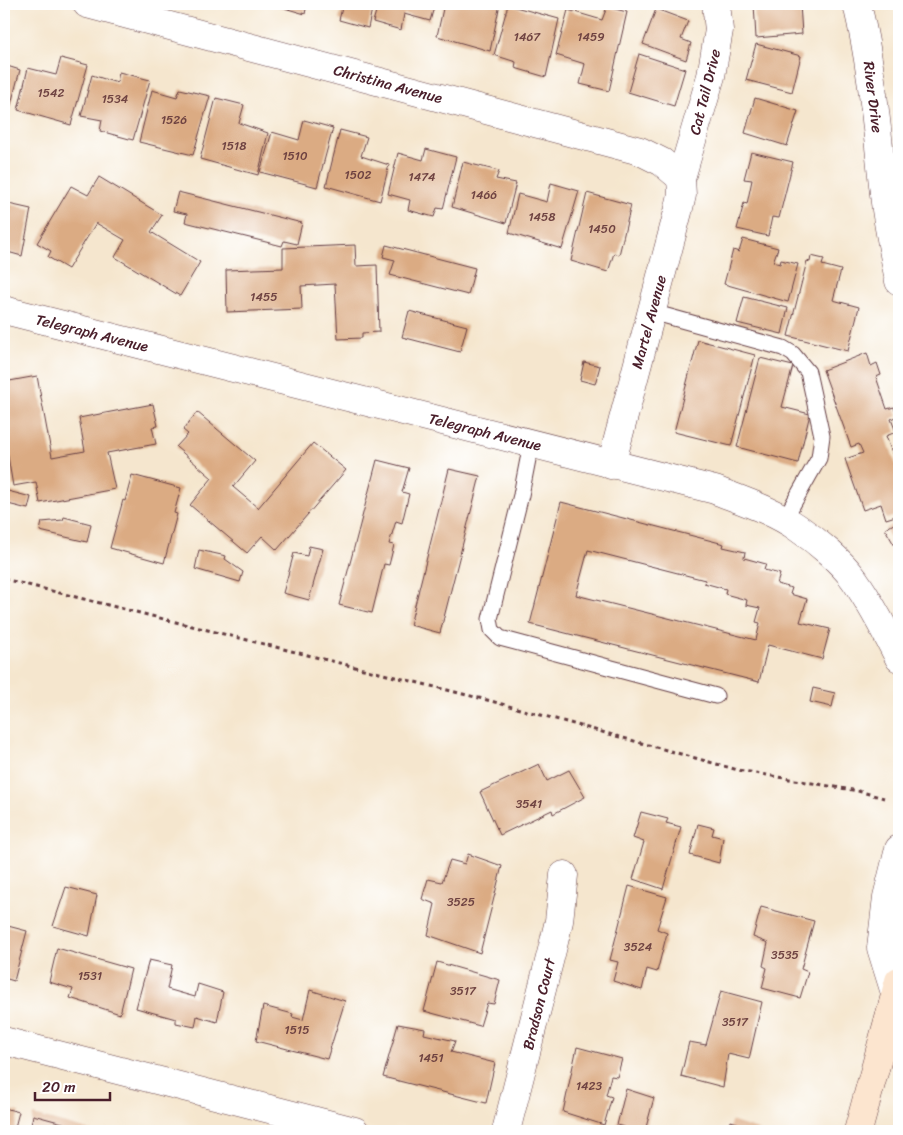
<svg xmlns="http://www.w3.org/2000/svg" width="903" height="1135" font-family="Sriracha,sans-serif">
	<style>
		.building { fill: #dbab83; fill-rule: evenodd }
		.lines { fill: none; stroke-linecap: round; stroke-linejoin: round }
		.service-casing { stroke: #643d43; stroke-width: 17 }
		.minor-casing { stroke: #643d43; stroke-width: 29 }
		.tertiary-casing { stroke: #643d43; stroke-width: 29 }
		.secondary-casing { stroke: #643d43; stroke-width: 29 }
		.path { stroke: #643d43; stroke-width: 3; stroke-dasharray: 4 4; stroke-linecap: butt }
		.service { stroke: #fff; stroke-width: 15 }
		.minor { stroke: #fff; stroke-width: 28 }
		.tertiary { stroke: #fff; stroke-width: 28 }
		.secondary { stroke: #fce5cf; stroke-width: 28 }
		.labels { text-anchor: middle; stroke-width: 4; stroke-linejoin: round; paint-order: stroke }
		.number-label { font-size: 12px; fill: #6e4241 }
		.street-label { font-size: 15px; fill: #4a1f2b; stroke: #fff }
	</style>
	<rect width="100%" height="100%" fill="#fff"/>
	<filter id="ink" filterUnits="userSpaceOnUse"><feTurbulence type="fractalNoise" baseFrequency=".02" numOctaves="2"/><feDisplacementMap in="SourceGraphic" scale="10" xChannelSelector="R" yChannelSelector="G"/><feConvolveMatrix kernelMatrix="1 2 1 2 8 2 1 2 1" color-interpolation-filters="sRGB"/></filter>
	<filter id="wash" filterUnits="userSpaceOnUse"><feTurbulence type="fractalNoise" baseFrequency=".0096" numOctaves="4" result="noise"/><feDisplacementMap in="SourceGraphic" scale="20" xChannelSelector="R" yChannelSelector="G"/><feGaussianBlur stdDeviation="1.12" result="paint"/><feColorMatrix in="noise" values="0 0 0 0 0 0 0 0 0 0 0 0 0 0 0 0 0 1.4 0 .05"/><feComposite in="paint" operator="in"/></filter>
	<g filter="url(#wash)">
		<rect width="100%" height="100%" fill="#f5e6ce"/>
		<g id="blocks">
			<g class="building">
				<path d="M274,4H307L305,14L274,5Z"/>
				<path d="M343,4H373L368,28L339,20Z"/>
				<path d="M378,4H435L430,21L404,14L401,30L373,22Z"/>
				<path d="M444,4H500L490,51L437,36Z"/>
				<path d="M754,4H800L802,34L756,38Z"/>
				<path d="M508,5L559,19L546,77L515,68L516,62L494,55Z"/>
				<path d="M607,7L627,12L609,91L580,84L585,64L556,55L568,10L602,20Z"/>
				<path d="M656,9L688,21L681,39L691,43L686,60L643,44Z"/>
				<path d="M756,44L801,56L792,92L746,80Z"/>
				<path d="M639,54L685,69L674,106L628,92Z"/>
				<path d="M61,58L88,65L71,125L18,110L28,68L56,75Z"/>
				<path d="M4,65L20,70L10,108L4,106Z"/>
				<path d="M119,72L150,80L133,140L100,131L102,120L81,116L92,75L117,83Z"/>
				<path d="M180,89L210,96L193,155L139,142L152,90L177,97Z"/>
				<path d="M216,98L244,105L239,123L268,133L258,175L200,159Z"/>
				<path d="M755,98L798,111L787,146L745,133Z"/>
				<path d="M304,120L333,128L317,187L260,172L272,132L299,140Z"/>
				<path d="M340,130L367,137L361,156L389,165L380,201L326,186Z"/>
				<path d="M426,149L456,157L443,209L437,208L434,217L408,210L410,200L388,194L398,153L423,160Z"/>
				<path d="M751,152L793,162L779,218L772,217L768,236L737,229L744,203L747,204L752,180L744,179Z"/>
				<path d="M463,162L499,171L496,179L516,183L506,223L452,207Z"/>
				<path d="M99,177L162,215L151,232L200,262L180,296L115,257L125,240L96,223L68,269L48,257L51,251L37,243L71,186L88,195Z"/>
				<path d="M551,183L579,191L562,249L509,233L518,194L547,202Z"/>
				<path d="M178,192L302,223L297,244L284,241L282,246L185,222L187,214L173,211Z"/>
				<path d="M587,193L631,205L619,255L614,253L608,272L571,261Z"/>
				<path d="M4,203L31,209L22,256L4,251Z"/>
				<path d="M743,239L778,248L773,262L780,264L781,260L798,264L788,302L724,284L733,250L739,252Z"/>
				<path d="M355,245L356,266L377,265L379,332L362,333V338L338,339L335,284L301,286L302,309L227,312L226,270L283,268V248Z"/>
				<path d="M386,245L475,268L468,295L390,275L395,260L383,257Z"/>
				<path d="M811,256L824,259L822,265L841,270L833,300L859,307L848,351L788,336L807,261L810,262Z"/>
				<path d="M744,297L788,308L782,334L737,323Z"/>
				<path d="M409,311L467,326L460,352L402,337Z"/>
				<path d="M698,340L755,355L731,446L674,432Z"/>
				<path d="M867,353L871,366L877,363L881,375L876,377L887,409L894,407L897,416L891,419L896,432L886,436L899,473V515L886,519L881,504L863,510L845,459L863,453L859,444L851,447L823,370Z"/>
				<path d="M760,358L793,366L782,407L810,414L798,463L737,447Z"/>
				<path d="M584,362L600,366L595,384L580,380Z"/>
				<path d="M37,376L52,457L85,451L79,418L153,404L158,426L152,427L156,444L107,453L115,489L40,503L36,482L13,486L4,433V382Z"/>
				<path d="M197,412L255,461L233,487L258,508L313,443L346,470L277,550L262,536L247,553L190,505L212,478L176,447L188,434L183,430Z"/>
				<path d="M377,460L409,468L402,492L409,494L402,523L396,521L389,544L394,545L389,565L384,564L372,613L339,605Z"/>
				<path d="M449,469L480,476L440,633L410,625Z"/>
				<path d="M132,475L181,488L174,513L177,514L164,563L110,548L123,500L125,501Z"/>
				<path d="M4,490L31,497L28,509L4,503Z"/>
				<path d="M561,502L724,544L723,547L745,552L744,558L766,564L764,570L780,574L777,584L792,588L790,594L807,599L800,622L830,629L822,659L768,645L759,682L530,624ZM588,550L705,580L704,583L726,589L725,594L747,600L746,605L760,608L756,622L760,623L756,640L576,595Z"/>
				<path d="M64,517L91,524L87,542L40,531L42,522L63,520Z"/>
				<path d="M899,521V553L885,529Z"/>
				<path d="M309,546L323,549L309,600L283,593L294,553L307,556Z"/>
				<path d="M199,550L226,556L225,559L243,572L240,582L195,569Z"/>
				<path d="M813,688L835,693L832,707L810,702Z"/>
				<path d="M539,764L547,781L569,770L585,797L553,814L552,810L500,835L480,792Z"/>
				<path d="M641,812L668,819L666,823L681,827L663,889L633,879L644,842L633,838Z"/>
				<path d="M698,824L714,828L712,835L723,838L719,863L690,855Z"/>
				<path d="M468,854L502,866L480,953L428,935L435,904L422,899L428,879L442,882L450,860L465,864Z"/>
				<path d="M629,886L667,897L657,929L667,933L657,972L647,969L642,990L613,981L618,962L610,960Z"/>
				<path d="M66,887L97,895L89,936L53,926Z"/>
				<path d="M761,907L814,921L801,969L808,972L800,998L762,988L767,968L763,966L768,943L753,937Z"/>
				<path d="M4,925L27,931L14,981L4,978Z"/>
				<path d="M57,948L131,969L120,1014L70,998L73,989L49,982Z"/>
				<path d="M149,960L172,965L167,989L195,997L198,984L223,992L217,1022L197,1016L195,1027L176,1023V1019L136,1008Z"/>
				<path d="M437,962L500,980L494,1004L487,1003L480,1026L424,1011Z"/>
				<path d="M310,990L345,1001L327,1059L256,1041L263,1006L293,1014L292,1017L303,1020Z"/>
				<path d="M721,991L762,1002L749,1059L728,1054L723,1087L681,1076L689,1042L706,1045Z"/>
				<path d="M398,1024L425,1029L424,1034L455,1041L451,1052L495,1063L486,1103L383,1077Z"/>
				<path d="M577,1047L622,1059L617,1077L611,1076L606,1095L612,1097L604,1125L563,1112Z"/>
				<path d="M626,1089L654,1098L645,1131H637L617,1125Z"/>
				<path d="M4,1108L19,1112L14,1131H4Z"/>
				<path d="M33,1115L92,1131H30Z"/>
				<path d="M731,1121L761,1131H729Z"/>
				<path d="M654,1127L669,1131H653Z"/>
			</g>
		</g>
	</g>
	<g filter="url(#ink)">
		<use href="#blocks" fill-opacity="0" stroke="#643d43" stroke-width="1"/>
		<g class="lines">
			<defs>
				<g id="service">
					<path d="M652,312L783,348L793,354L808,372L822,436L819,458L784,520"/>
					<path d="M531,444L521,495L490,619L492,630L500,638L716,696"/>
				</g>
				<g id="minor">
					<path d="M87,4L640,151L662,162L681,178"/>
					<path d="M4,310L715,490C743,501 774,511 798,528C817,541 841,561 854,579C871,603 886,632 899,658"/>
					<path d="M611,465L678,212L682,195L681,178L711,76L719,30L716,4"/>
					<path d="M4,1041L355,1131"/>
					<path d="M506,1131L553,946L559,921L564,875"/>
				</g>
				<g id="tertiary">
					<path d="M857,4C872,66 877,130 884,194C887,223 894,252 899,281"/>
					<path d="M895,993L881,948L887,897L899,849"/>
				</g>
				<path id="secondary" d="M858,1131L899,981"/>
			</defs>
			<use href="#service" class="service-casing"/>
			<use href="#minor" class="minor-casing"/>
			<use href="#tertiary" class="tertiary-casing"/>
			<use href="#secondary" class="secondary-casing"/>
			<path class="path" d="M4,579L491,701L738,770L858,791L884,798"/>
			<use href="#service" class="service"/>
			<use href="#minor" class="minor"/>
			<use href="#tertiary" class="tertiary"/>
			<use href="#secondary" class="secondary"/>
		</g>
	</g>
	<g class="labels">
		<g class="number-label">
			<text x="527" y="41">1467</text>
			<text x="591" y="41">1459</text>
			<text x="51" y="97">1542</text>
			<text x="115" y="103">1534</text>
			<text x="174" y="124">1526</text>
			<text x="234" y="150">1518</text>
			<text x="295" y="160">1510</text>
			<text x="358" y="179">1502</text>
			<text x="422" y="181">1474</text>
			<text x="484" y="199">1466</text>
			<text x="542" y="221">1458</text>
			<text x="602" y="233">1450</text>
			<text x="264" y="301">1455</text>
			<text x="529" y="808">3541</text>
			<text x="461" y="906">3525</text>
			<text x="638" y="951">3524</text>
			<text x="785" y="959">3535</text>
			<text x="90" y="980">1531</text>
			<text x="463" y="995">3517</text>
			<text x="735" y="1026">3517</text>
			<text x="297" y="1034">1515</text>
			<text x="431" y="1062">1451</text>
			<text x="589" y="1090">1423</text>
		</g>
		<g class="street-label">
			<text transform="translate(388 84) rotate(15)" y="5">Christina Avenue</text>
			<text transform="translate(705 92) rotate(-76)" y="5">Cat Tail Drive</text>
			<text transform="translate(873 97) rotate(83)" y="5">River Drive</text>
			<text transform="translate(649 322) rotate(-75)" y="5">Martel Avenue</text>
			<text transform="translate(92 333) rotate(14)" y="5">Telegraph Avenue</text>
			<text transform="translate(485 432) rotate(14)" y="5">Telegraph Avenue</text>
			<text transform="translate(539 1004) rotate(-76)" y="5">Bradson Court</text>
		</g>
	</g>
	<rect width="903" height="1135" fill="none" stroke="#fff" stroke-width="20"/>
	<path d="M35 1092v8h75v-8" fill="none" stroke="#4a1f2b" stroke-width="2.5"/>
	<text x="42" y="1092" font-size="15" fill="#4a1f2b" stroke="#ffffff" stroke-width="4" paint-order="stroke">20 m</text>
</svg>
